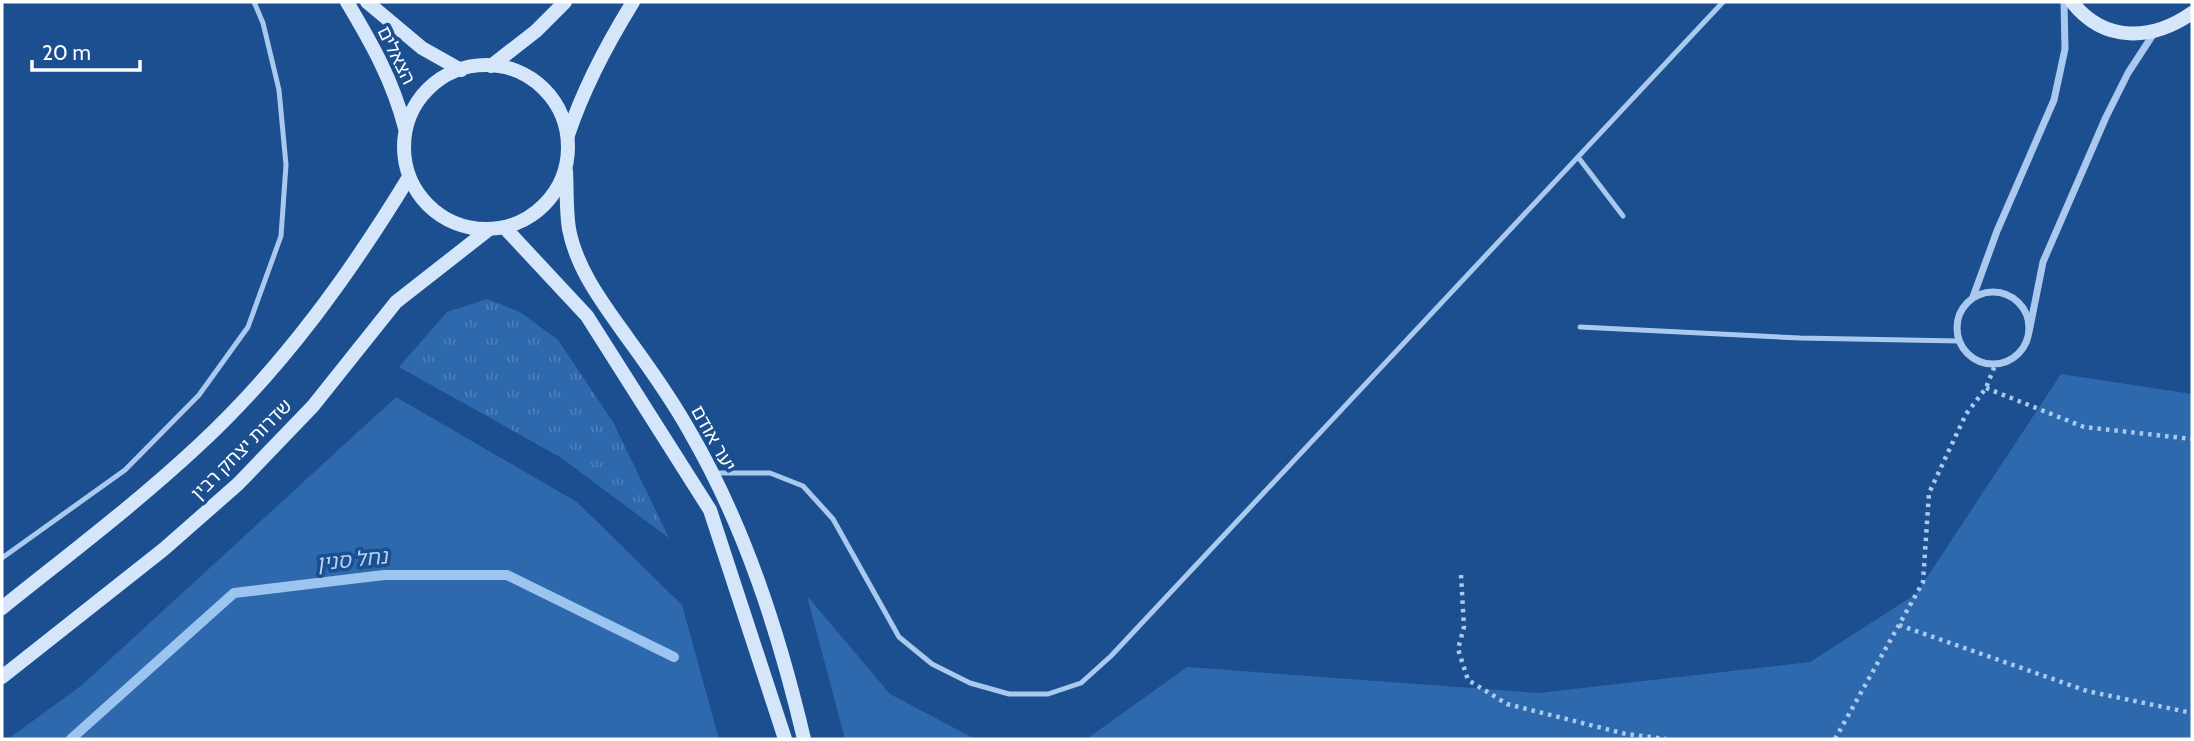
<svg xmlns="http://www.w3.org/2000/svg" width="2194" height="741" font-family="Cabin,'Noto Sans Hebrew',sans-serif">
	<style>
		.grass { fill: #2e69ad }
		.park { fill: url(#park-tufts) }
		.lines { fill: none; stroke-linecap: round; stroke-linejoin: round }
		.stream { stroke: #9cc4f0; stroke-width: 10 }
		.path { stroke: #a9c9ee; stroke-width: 4.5; stroke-dasharray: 3.5 5; stroke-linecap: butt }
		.lane { stroke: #a9c9ee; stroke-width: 5 }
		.street { stroke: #a9c9ee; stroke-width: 7 }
		.secondary { stroke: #d6e6fa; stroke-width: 14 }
		.labels { text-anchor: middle; stroke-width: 7; stroke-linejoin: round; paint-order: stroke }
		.street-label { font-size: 19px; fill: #fff; stroke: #1b4f8f }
		.water-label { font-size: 21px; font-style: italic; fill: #b5d3f5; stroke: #1b4f8f }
	</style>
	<defs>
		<pattern id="park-tufts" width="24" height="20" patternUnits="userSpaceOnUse" patternTransform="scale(1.75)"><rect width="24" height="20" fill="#2e69ad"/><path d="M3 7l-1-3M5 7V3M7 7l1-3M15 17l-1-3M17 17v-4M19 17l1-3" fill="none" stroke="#4d80b9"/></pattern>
	</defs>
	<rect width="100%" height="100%" fill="#1b4f8f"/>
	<g class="grass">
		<path d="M2061,374L2192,394V739H1065L1088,738L1187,667L1538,693L1810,662L1916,594Z"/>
		<path d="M396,397L577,502L682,605L719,739H8L82,685Z"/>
		<path d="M807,596L890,694L975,739H845Z"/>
	</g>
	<path class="park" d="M487,299L520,312L558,340L613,422L669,538L560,457L399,367L447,312Z"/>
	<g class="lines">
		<path class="stream" d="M71,739L234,593L384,575H507L674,657"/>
		<g class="path">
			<path d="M1986,388L2084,427L2192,439"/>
			<path d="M1461,575L1464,627L1458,649L1468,680L1507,704L1626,734L1666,739"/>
			<path d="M1899,625L2087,691L2192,713"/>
			<path d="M1835,739L1923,582L1929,493L1966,414L1986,388L1995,365"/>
		</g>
		<g class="lane">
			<path d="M1578,157L1623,216"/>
			<path d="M1580,327L1800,338L1959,341"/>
			<path d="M713,473H770L803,486L833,519L899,637L932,664L970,683L1009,694H1048L1081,683L1111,656L1723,2"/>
			<path d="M2,558L125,470L199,395L248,327L281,236L286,165L279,90L263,23L254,2"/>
		</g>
		<g class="street">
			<circle cx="1993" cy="328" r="36"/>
			<path d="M1973,297L1997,231L2054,100L2065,49L2064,2"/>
			<path d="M2029,332L2043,262L2106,117L2128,73L2154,33"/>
		</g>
		<g class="secondary">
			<path d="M347,2C372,44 393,81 405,128"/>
			<path d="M367,2L422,48L461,70"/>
			<path d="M2072,2C2104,43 2152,41 2192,13"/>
			<circle cx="486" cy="147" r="82"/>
			<path d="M491,66L536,31L565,2"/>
			<path d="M568,135C584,87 607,44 633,2"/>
			<path d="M566,171C567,190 566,210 569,229C577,271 605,306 629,340C651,370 672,400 690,432C745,527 779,633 804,739"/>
			<path d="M505,228L587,316L710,510L785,739"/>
			<path d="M2,608C68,555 137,503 199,445C283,367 350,274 409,177"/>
			<path d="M2,677L164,549L238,484L313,406L396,302L488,230"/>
		</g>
	</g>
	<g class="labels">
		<g class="street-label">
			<text transform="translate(397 55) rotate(64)" y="7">הצאלים</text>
			<text transform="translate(714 438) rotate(61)" y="7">יער אודם</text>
			<text transform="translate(241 449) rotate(-45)" y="7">שדרות יצחק רבין</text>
		</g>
		<g class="water-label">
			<text transform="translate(352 560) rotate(-6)" y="7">נחל סנין</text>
		</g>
	</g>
	<rect width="2194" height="741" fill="none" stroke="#ffffff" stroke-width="7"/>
	<path d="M32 60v10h108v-10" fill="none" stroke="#ffffff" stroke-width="3.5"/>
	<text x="42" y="60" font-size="21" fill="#ffffff" stroke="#1b4f8f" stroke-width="5" paint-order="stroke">20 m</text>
</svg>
